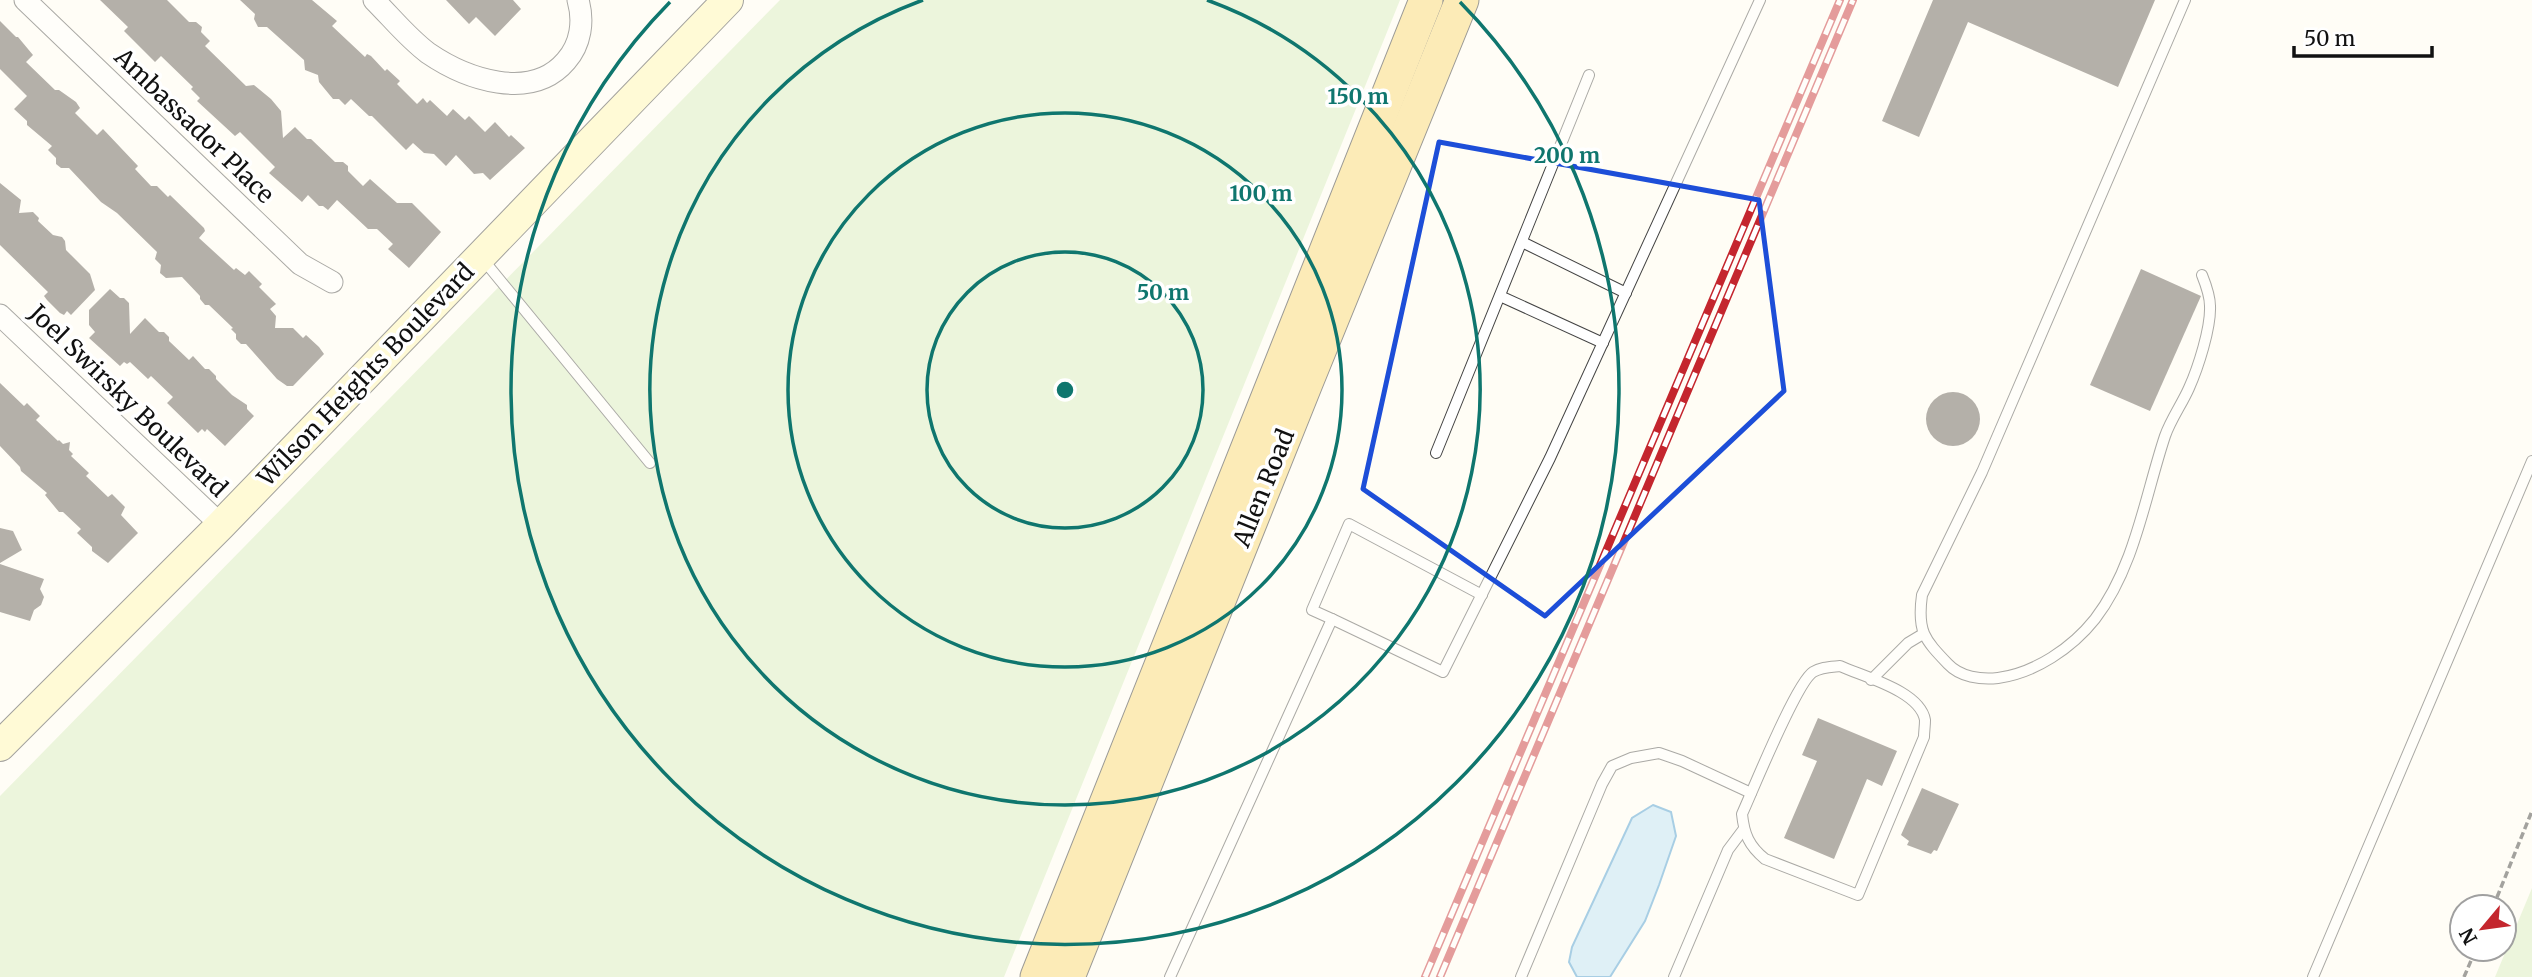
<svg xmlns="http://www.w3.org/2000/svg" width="2532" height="977" font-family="Merriweather,serif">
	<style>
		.green { fill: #d5ebbd }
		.water { fill: #b9e0f7; stroke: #3f96cf; stroke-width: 2 }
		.building { fill: #5a524d }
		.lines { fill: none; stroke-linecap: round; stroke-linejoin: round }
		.service-casing { stroke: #444; stroke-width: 12 }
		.minor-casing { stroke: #444; stroke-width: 23 }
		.secondary-casing { stroke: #333; stroke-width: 32 }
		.primary-casing { stroke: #222; stroke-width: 35 }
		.path { stroke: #333; stroke-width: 3.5; stroke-dasharray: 7 3.5; stroke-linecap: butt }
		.service { stroke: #fff; stroke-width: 10 }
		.minor { stroke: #fff; stroke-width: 21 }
		.secondary { stroke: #fff6b0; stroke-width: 30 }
		.primary { stroke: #f9d66b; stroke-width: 33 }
		.rail-casing { stroke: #c4262e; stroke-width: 8 }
		.rail { stroke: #fff; stroke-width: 5; stroke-dasharray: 16; stroke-linecap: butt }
		.marked { fill: none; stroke: #1d4ed8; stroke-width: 5; stroke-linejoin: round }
		.ring { fill: none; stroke: #0f766e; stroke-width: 3.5 }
		.labels { text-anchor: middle; stroke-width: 7; stroke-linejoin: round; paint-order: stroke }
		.street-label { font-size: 24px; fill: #111; stroke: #fff }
		.centre { fill: #0f766e; stroke: #fff; stroke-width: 3.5 }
		.ring-label { font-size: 21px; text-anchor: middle; font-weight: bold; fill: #0f766e; stroke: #fff; stroke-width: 7; stroke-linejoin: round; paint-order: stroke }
	</style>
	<rect width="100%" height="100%" fill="#fffdf5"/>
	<g class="green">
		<path d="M780,0H1400L1004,977H0V796Z"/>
		<path d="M2532,888V977H2495Z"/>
	</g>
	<path class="water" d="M1653,805L1671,812L1676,836L1659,885L1645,921L1610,977H1577L1569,962L1572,947L1632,818Z"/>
	<g class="building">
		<path d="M100,0H167L189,22H196L202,27L201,32L210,41L205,46L246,86L254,85L271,99L281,111L283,138L295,127L307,139H311L335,162H343L348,166V171L363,186L370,179L397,203H412L441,232L409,268L388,249L393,244L377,229H368L337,200L328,210L323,206H319L308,195L302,202L269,173L275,167L240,132L235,136L197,101L200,98L191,89L193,87L161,56L155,62L124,31L128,27Z"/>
		<path d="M240,0H312L337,21L332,26L365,57L367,54L371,56L385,71L387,69L400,81L397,84L417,104L423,98L427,103L430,100L447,116L453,109L465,120L469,116L485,132L495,122L509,137L511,135L525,148L490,180L483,173L474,174L456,155L446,166L434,154L424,153L413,143L406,150L372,116H369L351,99L345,105L339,99H333L319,82L318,75L305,70L304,60L267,27H258L254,19L255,14Z"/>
		<path d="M446,0H513L521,9L495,36L476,17L469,24Z"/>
		<path d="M1933,0H2155L2118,87L1968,22L1919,137L1882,121Z"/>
		<path d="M0,21L16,37H18L33,55L26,62L55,90H59L76,102L80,108L75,113L97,135L103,129L138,166L135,169L151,186H157L168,197L170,195L204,228L205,231L199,238L234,270L236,268L245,275L249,271L262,284L259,287L276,304L270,309L276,316L275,328H293L303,338L306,335L319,347L324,354L293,386H287L277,379L246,344H241L236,339V334L231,329L233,328L209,305H205L200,299V296L182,277L166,278L160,273L161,265L155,259L157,252L117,213L101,202L69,168H61L56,164V158L48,150L52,146L27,125V121L14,109L27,96L0,69Z"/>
		<path d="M0,183L21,200L19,213L33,212L39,218L38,221L53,235L62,237L65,241L66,250L90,274L95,290L71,315L67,311L64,315L60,313L47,300L44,296L48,292L0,245Z"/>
		<path d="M2141,269L2201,296L2150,411L2090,385Z"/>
		<path d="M110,289L120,298H124L129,303L130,334L145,318L159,332H164L169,337V341L189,360L193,356L205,369H209L216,376V379L232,395L247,405V409L254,416L225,446L207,429L205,432L202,429L198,433L167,403L173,397L151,376L148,379L130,362L127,364L124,362L120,366L89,338L95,332L89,325V310Z"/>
		<path d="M0,383L24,406L27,403L40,416L36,420L58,441L59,440L63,444L70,442L69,450L73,454L71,456L89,473L86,476L108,497L112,494L125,507L121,515L138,533L108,563L92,551V547L77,533L81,529L63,512H59L45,495L47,493L21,471L20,467L0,446Z"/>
		<circle cx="1953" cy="419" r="27"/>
		<path d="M0,528L13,531L22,550L0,563Z"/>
		<path d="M0,564L44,579L40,589L44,597L41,605L34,610L30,621L0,612Z"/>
		<path d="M1818,718L1897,751L1882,786L1867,779L1834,859L1784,838L1817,761L1802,755Z"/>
		<path d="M1922,788L1959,804L1937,851L1934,850L1931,854L1907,845L1909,841L1901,835Z"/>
	</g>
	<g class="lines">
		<defs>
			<g id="service">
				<path d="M2185,0L1982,472L1922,595C1917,631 1924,639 1948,664C1960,677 1981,680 1998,678C2035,673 2072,648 2095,619C2135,567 2145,496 2165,436C2171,419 2182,404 2189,388C2198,368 2211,328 2210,306C2210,296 2206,285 2202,275"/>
				<path d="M1522,242L1626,293"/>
				<path d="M481,257L650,463"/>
				<path d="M1500,296L1603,343"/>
				<path d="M1436,453L1589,75"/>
				<path d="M1332,619L1312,610L1349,524L1482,595"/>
				<path d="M1840,666C1864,677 1920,691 1925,720C1925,726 1924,732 1924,737L1858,895L1765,859C1749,846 1744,834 1742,814C1753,790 1796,683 1813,672C1821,667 1830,667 1840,666Z"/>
				<path d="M1871,680L1908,643L1923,634"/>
				<path d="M1170,977L1332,619L1443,672L1550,458L1760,0"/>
				<path d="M1521,977L1602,784L1612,766L1631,758L1659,753L1682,761L1751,793"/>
				<path d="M1674,977L1728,850L1743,830"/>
				<path d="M2313,977L2532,461"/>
			</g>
			<g id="minor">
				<path d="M25,0L300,264L332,282"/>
				<path d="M374,0C392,18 408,38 428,53C466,79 531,102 566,61C581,44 584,21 578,0"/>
				<path d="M0,315L221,525"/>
			</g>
			<path id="secondary" d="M0,746L221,525L728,0"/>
			<g id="primary">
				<path d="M1037,977L1426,0"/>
				<path d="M1068,977L1306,383L1462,0"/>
			</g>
		</defs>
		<use href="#service" class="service-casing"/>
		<use href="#minor" class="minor-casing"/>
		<use href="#secondary" class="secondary-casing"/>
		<use href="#primary" class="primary-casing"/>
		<g class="path">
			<path d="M2493,907L2532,811"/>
			<path d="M2464,977L2476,949"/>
		</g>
		<use href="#service" class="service"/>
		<use href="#minor" class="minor"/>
		<use href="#secondary" class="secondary"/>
		<use href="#primary" class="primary"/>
		<defs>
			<g id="rail">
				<path d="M1425,977L1840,0"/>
				<path d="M1440,977L1853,0"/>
			</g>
		</defs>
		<use href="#rail" class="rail-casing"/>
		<use href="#rail" class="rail"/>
	</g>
	<path d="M0 0H2532V977H0ZM1439,142L1759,200L1784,391L1545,616L1363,489Z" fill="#fffdf5" fill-opacity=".55" fill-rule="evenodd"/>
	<path class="marked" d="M1439,142L1759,200L1784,391L1545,616L1363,489Z"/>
	<g class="ring">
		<circle cx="1065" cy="390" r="138"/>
		<circle cx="1065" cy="390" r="277"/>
		<path d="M1207 0A415 415 0 1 1 923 0"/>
		<path d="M1460 2A554 554 0 1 1 670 2"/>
	</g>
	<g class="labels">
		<g class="street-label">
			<text transform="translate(194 126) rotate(44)" y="8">Ambassador Place</text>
			<text transform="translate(366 375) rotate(-46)" y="8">Wilson Heights Boulevard</text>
			<text transform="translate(128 401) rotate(44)" y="8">Joel Swirsky Boulevard</text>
			<text transform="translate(1264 488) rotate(-68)" y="8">Allen Road</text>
		</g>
	</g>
	<circle cx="1065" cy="390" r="10" class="centre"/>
	<g class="ring-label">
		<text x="1358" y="104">150 m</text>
		<text x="1567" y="163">200 m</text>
		<text x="1261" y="201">100 m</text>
		<text x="1163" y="300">50 m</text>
	</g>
	<g transform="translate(2483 928) rotate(241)"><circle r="33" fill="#ffffff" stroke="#a0a0a0" stroke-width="2"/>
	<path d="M0-5L12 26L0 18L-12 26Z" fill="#c4262e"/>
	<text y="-10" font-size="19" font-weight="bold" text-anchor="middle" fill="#111111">N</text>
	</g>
	<path d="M2294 46v10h138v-10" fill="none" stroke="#111111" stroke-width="3.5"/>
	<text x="2304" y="46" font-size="21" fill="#111111" stroke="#ffffff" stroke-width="5" paint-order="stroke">50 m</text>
</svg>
